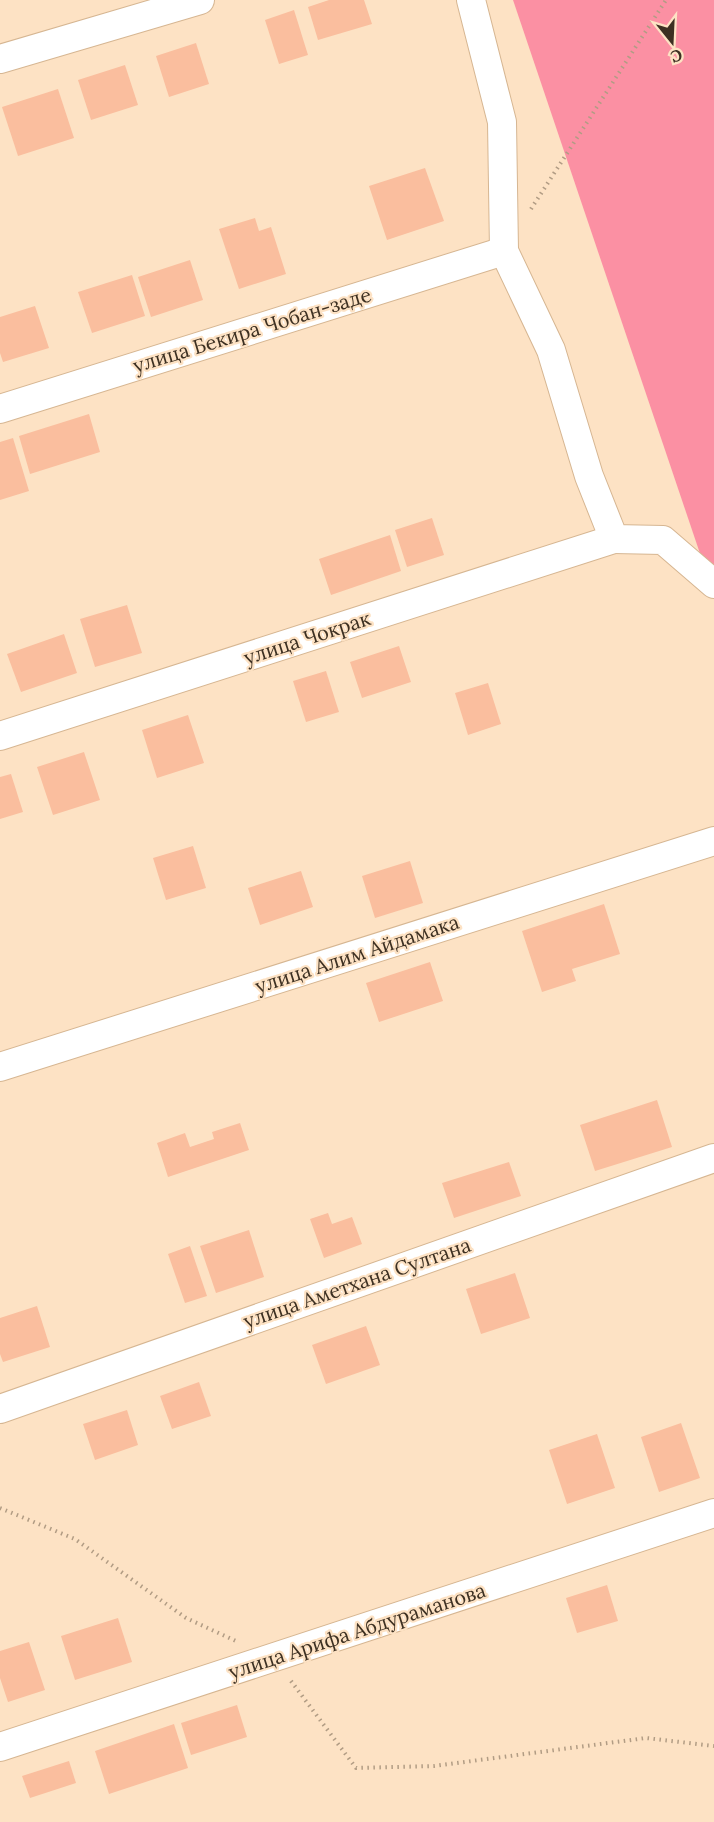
<svg xmlns="http://www.w3.org/2000/svg" width="714" height="1822" font-family="Lora,serif">
	<style>
		.green { fill: #fb90a3 }
		.building { fill: #fabe9e }
		.lines { fill: none; stroke-linecap: round; stroke-linejoin: round }
		.minor-casing { stroke: #d6b692; stroke-width: 30 }
		.path { stroke: #b19c84; stroke-width: 4; stroke-dasharray: 1.5 4.5; stroke-linecap: butt }
		.minor { stroke: #fff; stroke-width: 28 }
		.labels { text-anchor: middle; stroke-width: 4.5; stroke-linejoin: round; paint-order: stroke }
		.street-label { font-size: 20px; fill: #3d3022; stroke: #fde2c4 }
	</style>
	<rect width="100%" height="100%" fill="#fde2c4"/>
	<path class="green" d="M513,0H714V595Z"/>
	<g class="building">
		<path d="M329,0H364L372,24L318,40L308,7Z"/>
		<path d="M294,10L308,55L279,64L265,20Z"/>
		<path d="M196,43L209,84L169,97L156,56Z"/>
		<path d="M125,65L138,105L91,120L78,80Z"/>
		<path d="M58,89L74,138L18,156L2,107Z"/>
		<path d="M425,168L444,221L387,240L369,186Z"/>
		<path d="M255,218L259,231L271,227L286,274L239,289L219,229Z"/>
		<path d="M190,260L203,300L151,317L138,277Z"/>
		<path d="M132,275L145,316L92,333L78,292Z"/>
		<path d="M35,306L49,348L3,362L0,353V317Z"/>
		<path d="M89,414L100,452L30,474L19,436Z"/>
		<path d="M13,438L29,491L0,500V442Z"/>
		<path d="M432,518L444,555L407,567L395,530Z"/>
		<path d="M390,535L401,571L331,595L319,559Z"/>
		<path d="M127,605L142,653L95,667L80,619Z"/>
		<path d="M64,634L77,673L21,692L7,654Z"/>
		<path d="M399,646L411,682L362,698L350,662Z"/>
		<path d="M326,671L339,712L306,722L293,681Z"/>
		<path d="M488,683L501,724L468,735L455,693Z"/>
		<path d="M188,715L204,763L157,778L142,730Z"/>
		<path d="M84,752L100,800L53,815L37,767Z"/>
		<path d="M11,774L23,812L0,819V777Z"/>
		<path d="M193,846L206,888L166,900L153,858Z"/>
		<path d="M410,861L423,903L375,918L362,876Z"/>
		<path d="M301,871L313,907L260,925L248,888Z"/>
		<path d="M604,904L620,954L572,969L576,981L542,992L522,931Z"/>
		<path d="M430,962L443,1001L379,1022L366,983Z"/>
		<path d="M657,1100L672,1147L595,1171L580,1125Z"/>
		<path d="M240,1123L249,1150L168,1177L157,1143L185,1133L190,1147L214,1139L212,1132Z"/>
		<path d="M509,1162L521,1196L454,1218L442,1183Z"/>
		<path d="M328,1213L332,1224L352,1217L362,1244L324,1258L310,1219Z"/>
		<path d="M249,1230L264,1277L216,1293L200,1246Z"/>
		<path d="M190,1246L207,1296L185,1303L168,1254Z"/>
		<path d="M515,1273L530,1318L481,1334L466,1289Z"/>
		<path d="M37,1306L50,1347L3,1362L0,1354V1318Z"/>
		<path d="M366,1326L380,1365L326,1384L312,1345Z"/>
		<path d="M199,1382L211,1416L172,1429L160,1396Z"/>
		<path d="M127,1410L138,1445L95,1460L83,1424Z"/>
		<path d="M681,1423L700,1478L659,1492L641,1437Z"/>
		<path d="M597,1434L615,1488L567,1504L549,1450Z"/>
		<path d="M607,1585L618,1621L577,1633L566,1598Z"/>
		<path d="M118,1618L132,1662L75,1680L61,1636Z"/>
		<path d="M29,1642L45,1690L8,1702L0,1678V1651Z"/>
		<path d="M237,1705L247,1737L191,1755L181,1723Z"/>
		<path d="M174,1724L188,1768L109,1794L95,1751Z"/>
		<path d="M69,1761L76,1783L30,1798L22,1776Z"/>
	</g>
	<g class="lines">
		<defs>
			<g id="minor">
				<path d="M471,0L502,122L504,251L551,350L589,476L614,539L663,540L714,584"/>
				<path d="M0,59L200,0"/>
				<path d="M0,409L504,251"/>
				<path d="M0,736L614,539"/>
				<path d="M0,1067L714,841"/>
				<path d="M0,1409L714,1158"/>
				<path d="M0,1747L714,1513"/>
			</g>
		</defs>
		<use href="#minor" class="minor-casing"/>
		<g class="path">
			<path d="M531,209L666,0"/>
			<path d="M0,1508L75,1539L186,1618L236,1641"/>
			<path d="M291,1681L356,1768L434,1766L646,1738L714,1746"/>
		</g>
		<use href="#minor" class="minor"/>
	</g>
	<g class="labels">
		<g class="street-label">
			<text transform="translate(252 330) rotate(-17)" y="7">улица Бекира Чобан-заде</text>
			<text transform="translate(307 638) rotate(-18)" y="7">улица Чокрак</text>
			<text transform="translate(357 954) rotate(-18)" y="7">улица Алим Айдамака</text>
			<text transform="translate(357 1283) rotate(-19)" y="7">улица Аметхана Султана</text>
			<text transform="translate(357 1631) rotate(-18)" y="7">улица Арифа Абдураманова</text>
		</g>
	</g>
	<g transform="translate(672 42) rotate(162)" stroke="#fde2c4" stroke-width="4.5" paint-order="stroke">
	<path d="M0-4.5L10 22L0 15L-10 22Z" fill="#3d3022"/>
	<text y="-9" font-size="16" font-weight="bold" text-anchor="middle" fill="#3d3022">С</text>
	</g>
</svg>
